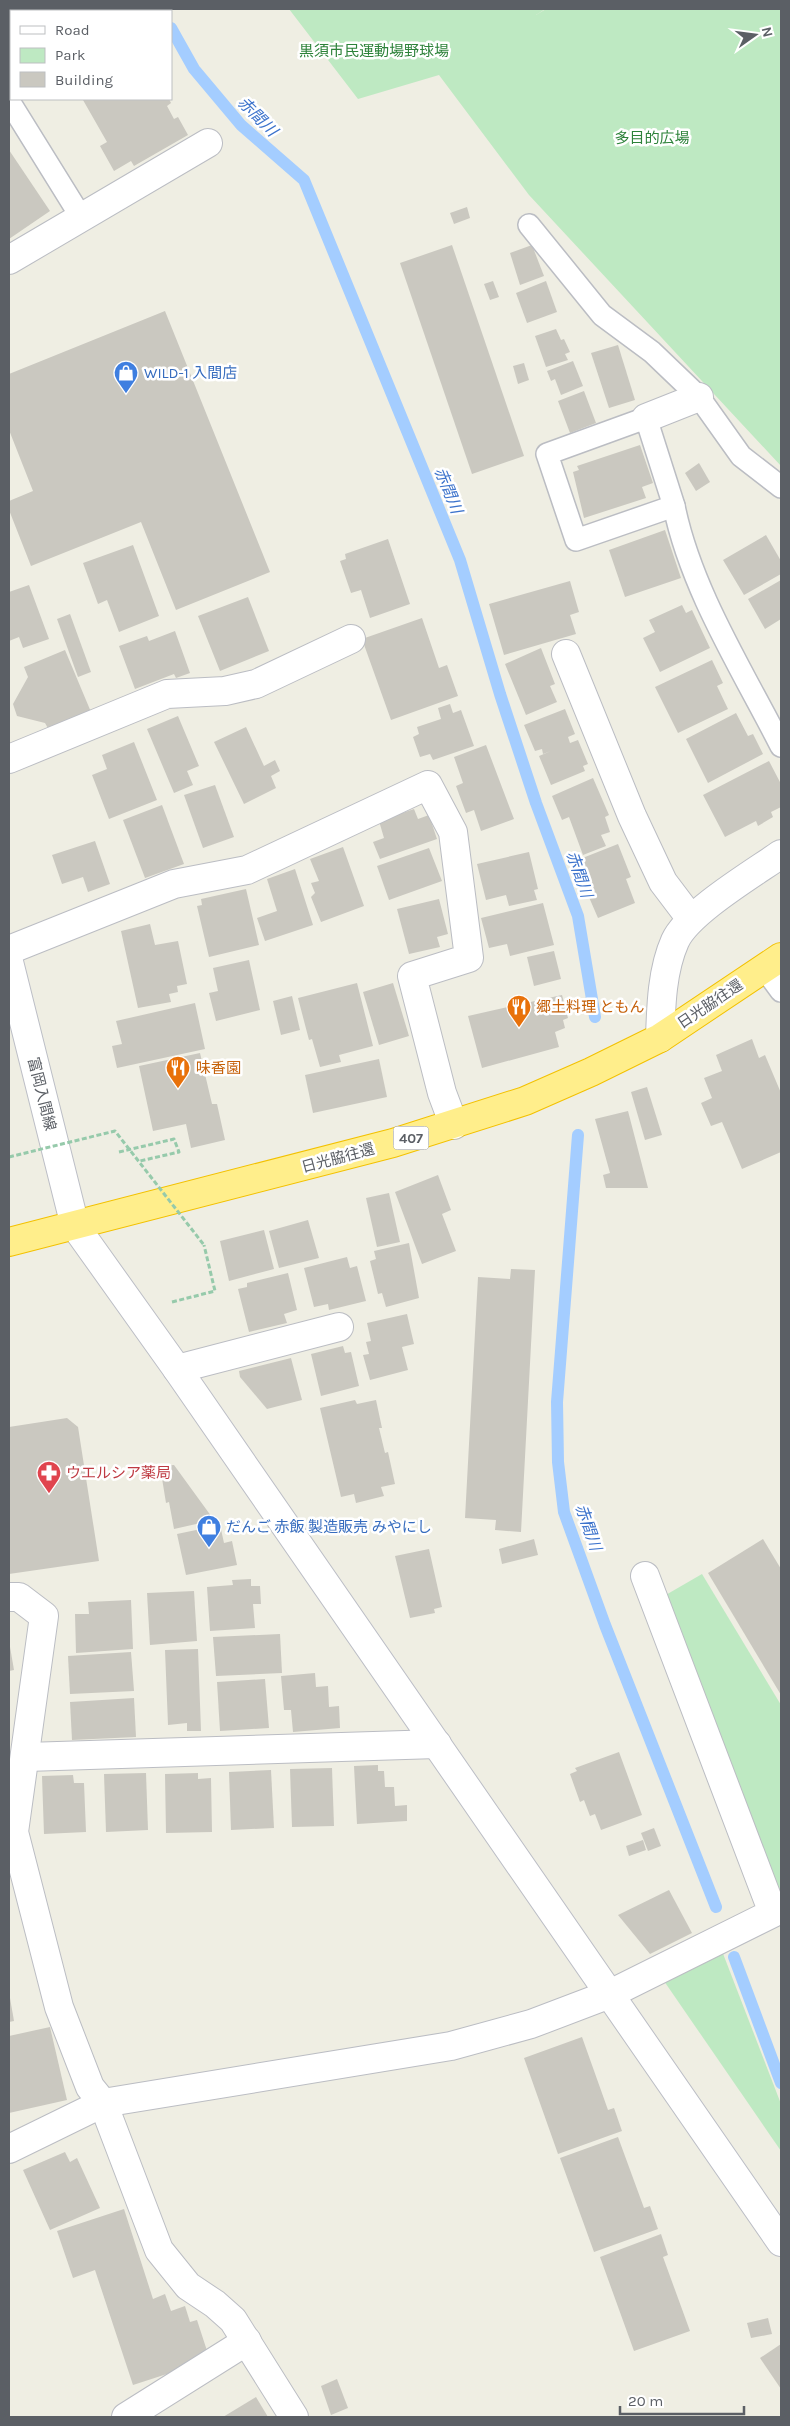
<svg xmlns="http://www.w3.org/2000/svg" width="790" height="2426" font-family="Karla,'Noto Sans JP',sans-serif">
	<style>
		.green { fill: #bee9c2 }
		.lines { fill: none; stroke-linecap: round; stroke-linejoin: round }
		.stream { stroke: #a4cdff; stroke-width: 12 }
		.building { fill: #cac8c0 }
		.lane-casing { stroke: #bbbdc3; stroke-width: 24 }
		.street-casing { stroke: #bbbdc3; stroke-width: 30 }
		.secondary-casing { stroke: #bcbec6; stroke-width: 30 }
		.highway-casing { stroke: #f3c100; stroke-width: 30 }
		.path { stroke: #96caab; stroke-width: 3; stroke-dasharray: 5 2.5; stroke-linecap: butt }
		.lane { stroke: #fff; stroke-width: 21 }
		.street { stroke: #fff; stroke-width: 28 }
		.secondary { stroke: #fff; stroke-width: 28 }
		.highway { stroke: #ffee8b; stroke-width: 28 }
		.path-bridge { stroke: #96caab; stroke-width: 3; stroke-dasharray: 5 2.5; stroke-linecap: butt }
		.labels { text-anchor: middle; stroke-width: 5; stroke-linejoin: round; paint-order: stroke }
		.shield { fill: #fff; stroke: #8c8f93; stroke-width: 1 }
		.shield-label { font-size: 14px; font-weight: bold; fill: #5b5f65 }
		.park-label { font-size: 15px; fill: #2d823a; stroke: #fff }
		.shop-label { font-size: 15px; fill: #366cbe; stroke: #fff; text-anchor: start }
		.street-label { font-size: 15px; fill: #5b5f65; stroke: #fff }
		.food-label { font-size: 15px; fill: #c56008; stroke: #fff; text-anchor: start }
		.health-label { font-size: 15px; fill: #be3a42; stroke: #fff; text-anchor: start }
		.water-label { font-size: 16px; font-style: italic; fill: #3c73cc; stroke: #fff }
	</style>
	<rect width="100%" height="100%" fill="#efeee3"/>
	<g class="green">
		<path d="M289,9H545L536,15L546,9H781V466L529,195L439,75L358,99Z"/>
		<path d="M702,1574L781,1705V1901L664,1596Z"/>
		<path d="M722,1951L781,2104V2151L664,1981Z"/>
	</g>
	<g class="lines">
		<g class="stream">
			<path d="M161,9L162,11"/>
			<path d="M171,28L194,69L241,125L304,180L460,560L500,694L536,803L578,916L595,1017"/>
			<path d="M578,1135L557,1402L558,1462L564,1512L605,1625L716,1907"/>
			<path d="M734,1957L781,2083"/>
		</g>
	</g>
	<g class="building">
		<path d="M14,9H101L103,11H11Z"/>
		<path d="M11,44V67L9,64V46Z"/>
		<path d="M86,99H169L171,103L167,106L174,119L178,117L188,135L134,166L131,161L114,171L100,146L107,142L83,100Z"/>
		<path d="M9,150L50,211L9,239Z"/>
		<path d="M467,207L470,218L454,224L450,213Z"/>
		<path d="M452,245L524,456L472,474L400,263Z"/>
		<path d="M532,245L544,276L520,285L510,253Z"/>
		<path d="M493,281L499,297L490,300L484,284Z"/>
		<path d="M546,281L557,312L527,323L516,293Z"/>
		<path d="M165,311L270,572L176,610L141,522L31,566L9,510V501L33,491L9,430V374Z"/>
		<path d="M556,329L561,340L564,339L570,352L565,354L568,360L546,367L535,336Z"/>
		<path d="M618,345L635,400L609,408L591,353Z"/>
		<path d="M573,361L583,386L561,395L555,379L551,381L547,371Z"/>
		<path d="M524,363L529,380L518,384L513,366Z"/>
		<path d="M584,391L596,423L570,433L558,401Z"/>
		<path d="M640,445L653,483L642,487L646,498L584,518L573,472L579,470L577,466Z"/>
		<path d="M699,463L710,482L696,491L685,473Z"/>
		<path d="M665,530L681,578L625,597L609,550Z"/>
		<path d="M766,535L781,561V574L744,595L723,560Z"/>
		<path d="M388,539L410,604L370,618L361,590L351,593L340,561L346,559L345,554Z"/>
		<path d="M133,545L159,616L119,632L107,600L98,604L83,563Z"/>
		<path d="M781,580V619L765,629L748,599Z"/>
		<path d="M570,581L579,612L570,615L576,634L504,655L489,604Z"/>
		<path d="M29,585L49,639L23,648L19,637L9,641V592Z"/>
		<path d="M248,597L269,651L220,671L198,616Z"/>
		<path d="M682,605L686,613L692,610L710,648L660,672L643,638L655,632L649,620Z"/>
		<path d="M70,614L91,672L78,677L57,619Z"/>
		<path d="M422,618L439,668L447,665L458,696L391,720L362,639Z"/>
		<path d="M175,631L190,673L176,678L174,674L135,689L119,646L147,636L149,641Z"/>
		<path d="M541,648L555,684L550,686L557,702L526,715L505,664Z"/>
		<path d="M65,650L91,712L49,730L45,723L17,716L13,704L28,677L24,667Z"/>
		<path d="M712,660L723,683L717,686L728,709L678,733L655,687Z"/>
		<path d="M450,704L453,713L461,710L474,746L433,760L430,754L420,757L413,737L419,734L417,727L441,719L438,708Z"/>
		<path d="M565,709L575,734L568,737L570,743L578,740L588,764L583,766L585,771L551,785L539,756L551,751L543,754L542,749L535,751L524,725Z"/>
		<path d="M736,713L748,736L753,734L763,754L708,783L686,739Z"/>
		<path d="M178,716L199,766L187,771L193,785L174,793L147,729Z"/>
		<path d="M246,727L264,766L275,760L280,771L271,776L276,788L244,804L214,742Z"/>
		<path d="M134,742L157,800L109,819L92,775L107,769L102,755Z"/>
		<path d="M486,745L514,819L481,831L474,810L466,813L456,786L463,783L454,757Z"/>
		<path d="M769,761L781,784V807L771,812L773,817L758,826L756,821L725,837L703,795Z"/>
		<path d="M593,778L609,815L605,817L610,832L601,835L606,846L583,855L569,817L562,820L552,796Z"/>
		<path d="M215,785L234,837L203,848L184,795Z"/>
		<path d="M162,805L184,864L145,878L123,820Z"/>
		<path d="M414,809L418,819L429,815L437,839L380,859L373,842L384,838L379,821Z"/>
		<path d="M95,841L110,884L88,892L83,877L62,884L52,855Z"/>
		<path d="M618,844L631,877L626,879L635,903L598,918L585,888L591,886L580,859Z"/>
		<path d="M343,847L364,906L321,922L311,897L315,893L311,883L319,881L310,859Z"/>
		<path d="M429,848L442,881L389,900L377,866Z"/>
		<path d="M529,852L538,889L534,890L537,900L509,906L506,895L486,900L477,864Z"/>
		<path d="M295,869L313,925L265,941L257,918L277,911L267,879Z"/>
		<path d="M246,889L259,945L209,957L197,906L202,905L201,899Z"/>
		<path d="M439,899L448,934L437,937L440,947L409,954L397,909Z"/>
		<path d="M543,903L554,945L510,956L507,944L489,948L481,918Z"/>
		<path d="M150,924L155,945L178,941L187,984L177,986L178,992L169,994L171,1002L138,1008L121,931Z"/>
		<path d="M554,951L561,979L534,986L527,957Z"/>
		<path d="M249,960L260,1010L216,1021L209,993L218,991L213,968Z"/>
		<path d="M357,983L373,1046L339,1055L341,1062L320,1067L312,1039L309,1040L298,998Z"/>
		<path d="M393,983L409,1036L379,1045L363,992Z"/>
		<path d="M562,995L568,1018L563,1020L565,1028L555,1032L559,1047L482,1068L468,1016Z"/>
		<path d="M292,996L300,1030L281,1035L273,1001Z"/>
		<path d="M195,1003L205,1049L117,1068L112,1046L122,1044L116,1021Z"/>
		<path d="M752,1039L759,1058L765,1055L781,1093V1152L742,1169L722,1122L711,1126L701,1103L712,1098L704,1078L722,1071L716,1055Z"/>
		<path d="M200,1053L212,1104H217L225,1140L191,1148L186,1124L153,1131L139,1066Z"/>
		<path d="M379,1059L387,1097L313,1113L305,1075Z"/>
		<path d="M647,1087L662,1135L645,1140L631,1092Z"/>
		<path d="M628,1111L648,1188H606L603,1175L610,1173L595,1119Z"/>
		<path d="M438,1175L451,1210L442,1214L456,1251L422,1264L395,1192Z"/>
		<path d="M389,1193L400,1242L377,1247L366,1198Z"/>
		<path d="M308,1220L319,1258L279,1268L269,1231Z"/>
		<path d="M264,1230L274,1269L229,1281L220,1241Z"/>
		<path d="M409,1243L419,1298L386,1307L382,1293L378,1294L370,1261L376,1259L374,1251Z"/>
		<path d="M347,1257L350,1268L357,1266L366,1301L329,1310L328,1304L314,1307L304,1268Z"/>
		<path d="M511,1269L535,1270L521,1532L495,1530L496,1520L465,1518L478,1277L510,1279Z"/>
		<path d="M288,1273L297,1310L284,1314L287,1323L249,1332L238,1289L247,1287V1283Z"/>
		<path d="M407,1314L414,1344L402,1347L408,1370L370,1380L363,1355L369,1354L366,1342L371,1341L367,1323Z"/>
		<path d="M343,1346L345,1353L351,1352L359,1386L321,1396L311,1354Z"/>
		<path d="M291,1358L302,1400L267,1409L240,1377L239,1371Z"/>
		<path d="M355,1400L357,1404L376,1400L382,1428H379L385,1453L388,1452L395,1484L381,1487L384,1496L356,1503L354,1494L341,1497L320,1408Z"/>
		<path d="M67,1418L78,1427L99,1561L9,1574V1427Z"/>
		<path d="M174,1465L214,1520L174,1529L169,1502L166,1503L160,1466Z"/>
		<path d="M220,1525L224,1543L232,1541L237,1565L186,1575L177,1534Z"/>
		<path d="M534,1539L538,1555L502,1564L499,1549Z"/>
		<path d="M763,1539L781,1569V1695L708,1573Z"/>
		<path d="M429,1549L442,1607L434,1609L435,1613L410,1618L395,1556Z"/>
		<path d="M251,1579V1586H260L261,1604H253L255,1628L210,1631L207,1587L233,1585L232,1580Z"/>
		<path d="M194,1591L197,1641L150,1645L147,1593Z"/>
		<path d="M131,1600L133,1649L76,1653L75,1614H89L88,1602Z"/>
		<path d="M280,1634L282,1673L216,1676L213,1637Z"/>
		<path d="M9,1641L14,1670L9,1671Z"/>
		<path d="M198,1649L201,1731H187V1723L168,1725L165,1650Z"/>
		<path d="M131,1652L134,1691L70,1694L68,1656Z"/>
		<path d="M315,1673L316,1687L328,1686L329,1707L339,1706L340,1728L293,1732L291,1710H284L281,1676Z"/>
		<path d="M265,1679L269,1728L220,1731L217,1682Z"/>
		<path d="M134,1698L136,1737L72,1740L70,1702Z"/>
		<path d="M619,1752L642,1815L601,1830L595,1814L590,1816L584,1800L580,1802L570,1774L577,1771L575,1768Z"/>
		<path d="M378,1765V1771H384L385,1787H394L395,1806L407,1805V1821L357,1824L354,1766Z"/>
		<path d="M332,1768L334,1826L292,1827L290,1769Z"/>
		<path d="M271,1770L274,1828L231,1830L229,1772Z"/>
		<path d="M146,1773L148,1830L106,1832L104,1774Z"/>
		<path d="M198,1773V1779L211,1778L212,1832L166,1833L165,1774Z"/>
		<path d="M73,1775L74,1783H84L86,1832L44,1834L42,1776Z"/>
		<path d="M654,1828L661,1846L648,1851L641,1833Z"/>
		<path d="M643,1840L646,1850L629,1856L626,1846Z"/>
		<path d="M669,1890L692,1933L650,1954L618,1915Z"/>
		<path d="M10,1998L14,2021L9,2022V1999Z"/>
		<path d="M50,2027L67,2100L9,2113V2036Z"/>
		<path d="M582,2037L608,2110L614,2108L622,2131L558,2154L524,2058Z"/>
		<path d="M618,2137L644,2208L650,2206L658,2229L594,2252L560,2158Z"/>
		<path d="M65,2152L70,2162L77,2158L100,2208L50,2230L23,2170Z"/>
		<path d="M124,2209L153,2299L165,2294L171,2311L185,2306L190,2322L197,2320L210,2360L133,2385L95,2270L73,2278L57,2231Z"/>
		<path d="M661,2234L668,2255L663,2257L690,2331L634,2351L600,2257Z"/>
		<path d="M768,2318L772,2334L751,2338L747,2323Z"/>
		<path d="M781,2344V2389L760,2358Z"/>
		<path d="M337,2379L348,2408L331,2415L321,2386Z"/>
		<path d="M256,2397L268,2417H223Z"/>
	</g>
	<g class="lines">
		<defs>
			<g id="lane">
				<path d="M9,101L81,217"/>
				<path d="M529,225L602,315L652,352L699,397L741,456L781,487"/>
				<path d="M646,418L674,506L576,540L547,454Z"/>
				<path d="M674,506C691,590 743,671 781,746"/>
				<path d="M764,968L781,991"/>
			</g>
			<g id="street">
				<path d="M9,260L208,143"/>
				<path d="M646,418L699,397"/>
				<path d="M566,654L632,816L663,882L691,919"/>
				<path d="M9,759L167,694L225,691L256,684L351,639"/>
				<path d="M9,950L174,884L247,870L428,785L453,832L469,958L412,976L442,1093L454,1125"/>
				<path d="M660,1038C661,1006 662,970 675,941C688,912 754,873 781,854"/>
				<path d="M177,1369L339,1327"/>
				<path d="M9,1597H19L44,1616L14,1832L59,2007L90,2087L103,2103L159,2250L188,2286L215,2304L233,2320L294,2417"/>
				<path d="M26,1757L437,1744"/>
				<path d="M9,2149L103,2103L451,2046L531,2024L610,1994L773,1913L645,1576"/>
				<path d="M126,2417L247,2341"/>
			</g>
			<path id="secondary" d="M9,962L75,1226L177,1369L781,2242"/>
			<path id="highway" d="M9,1242L393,1143L525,1101L591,1072L660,1038L781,957"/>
		</defs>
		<use href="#lane" class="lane-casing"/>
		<use href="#street" class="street-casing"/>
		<use href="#secondary" class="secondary-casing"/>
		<use href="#highway" class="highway-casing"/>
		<g class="path">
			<path d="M119,1152L174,1139L179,1152L140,1161"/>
			<path d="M172,1302L215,1291L204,1245"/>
		</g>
		<use href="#lane" class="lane"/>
		<use href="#street" class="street"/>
		<use href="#secondary" class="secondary"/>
		<use href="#highway" class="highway"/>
		<path class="path-bridge" d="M9,1157L115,1131L204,1245"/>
	</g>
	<defs>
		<symbol id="shop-pin" viewBox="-11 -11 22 30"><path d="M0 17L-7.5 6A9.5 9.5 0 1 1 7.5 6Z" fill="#3f7fe0" stroke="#fff"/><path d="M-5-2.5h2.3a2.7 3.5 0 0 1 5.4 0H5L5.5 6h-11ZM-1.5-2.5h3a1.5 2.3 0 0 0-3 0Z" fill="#fff"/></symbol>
		<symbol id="restaurant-pin" viewBox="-11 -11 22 30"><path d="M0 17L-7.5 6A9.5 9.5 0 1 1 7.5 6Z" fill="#e8710a" stroke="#fff"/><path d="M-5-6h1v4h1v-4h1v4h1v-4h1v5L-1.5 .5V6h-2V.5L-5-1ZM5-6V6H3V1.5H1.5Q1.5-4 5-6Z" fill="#fff"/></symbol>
		<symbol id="pharmacy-pin" viewBox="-11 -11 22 30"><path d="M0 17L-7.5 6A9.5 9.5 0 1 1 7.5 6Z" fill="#e0444e" stroke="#fff"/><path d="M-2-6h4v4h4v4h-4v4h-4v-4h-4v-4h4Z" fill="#fff"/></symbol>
	</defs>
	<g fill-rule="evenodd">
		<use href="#shop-pin" x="112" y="359" width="28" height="38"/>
		<use href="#restaurant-pin" x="505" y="993" width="28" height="38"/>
		<use href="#restaurant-pin" x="164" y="1054" width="28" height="38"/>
		<use href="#pharmacy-pin" x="35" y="1459" width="28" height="38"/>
		<use href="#shop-pin" x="195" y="1513" width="28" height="38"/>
	</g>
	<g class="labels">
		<rect class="shield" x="393.5" y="1126.5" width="35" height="23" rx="4"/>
		<g class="shield-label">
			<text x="411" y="1143">407</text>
		</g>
		<g class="park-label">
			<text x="374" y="56">黒須市民運動場野球場</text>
			<text x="652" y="143">多目的広場</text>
		</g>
		<g class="shop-label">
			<text x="144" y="378">WILD-1 入間店</text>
			<text x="226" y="1532">だんご 赤飯 製造販売 みやにし</text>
		</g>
		<g class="street-label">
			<text transform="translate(710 1004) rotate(-34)" y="5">日光脇往還</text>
			<text transform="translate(42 1094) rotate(76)" y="5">富岡入間線</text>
			<text transform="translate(338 1158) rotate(-15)" y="5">日光脇往還</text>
		</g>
		<g class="food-label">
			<text x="536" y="1012">郷土料理 ともん</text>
			<text x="196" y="1073">味香園</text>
		</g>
		<g class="health-label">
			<text x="66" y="1478">ウエルシア薬局</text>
		</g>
		<g class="water-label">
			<text transform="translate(258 116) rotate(45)" y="6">赤間川</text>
			<text transform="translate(449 490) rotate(68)" y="6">赤間川</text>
			<text transform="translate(580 874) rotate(71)" y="6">赤間川</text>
			<text transform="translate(589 1527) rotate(71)" y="6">赤間川</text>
		</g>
	</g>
	<rect width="790" height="2426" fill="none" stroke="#5b5f65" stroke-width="20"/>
	<rect x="10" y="10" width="162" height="90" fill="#ffffff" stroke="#bdbfc1"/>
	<rect x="20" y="26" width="25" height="8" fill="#ffffff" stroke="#bdbfc1"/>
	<text x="55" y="35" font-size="15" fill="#5b5f65">Road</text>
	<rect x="20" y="48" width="25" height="15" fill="#bee9c2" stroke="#bdbfc1"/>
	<text x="55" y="60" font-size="15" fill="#5b5f65">Park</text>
	<rect x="20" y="72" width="25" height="15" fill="#cac8c0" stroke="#bdbfc1"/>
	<text x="55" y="85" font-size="15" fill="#5b5f65">Building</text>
	<g transform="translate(755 35) rotate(76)" stroke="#ffffff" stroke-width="4" paint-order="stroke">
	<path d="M0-4L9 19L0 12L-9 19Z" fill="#5b5f65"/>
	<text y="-8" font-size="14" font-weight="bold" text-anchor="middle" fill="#5b5f65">N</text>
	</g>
	<path d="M620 2406v8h124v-8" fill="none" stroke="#5b5f65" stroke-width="2.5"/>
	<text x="628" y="2406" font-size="15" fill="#5b5f65" stroke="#ffffff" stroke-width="4" paint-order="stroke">20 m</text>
</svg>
